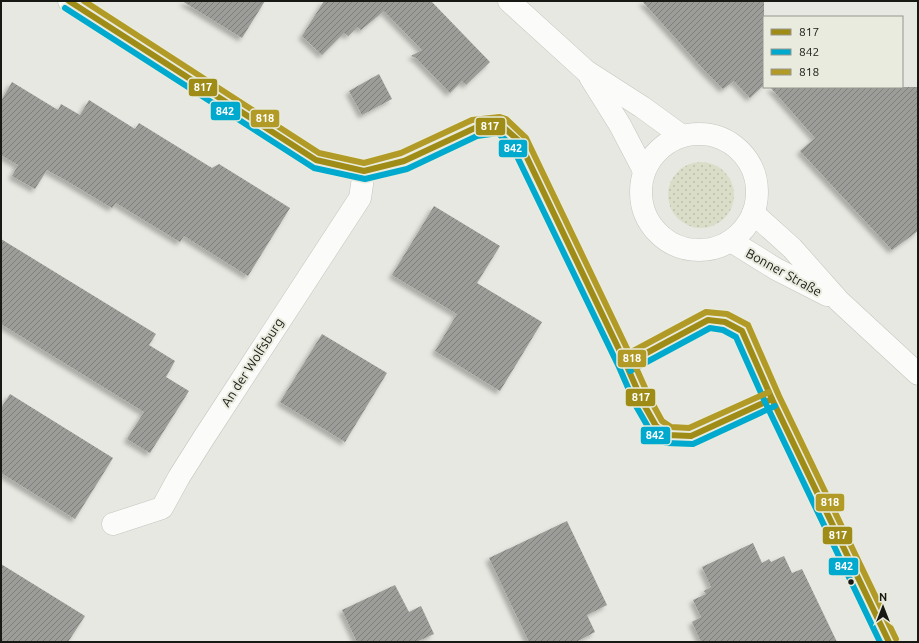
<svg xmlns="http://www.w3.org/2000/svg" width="919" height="643" font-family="Ubuntu,sans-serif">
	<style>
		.park { fill: url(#park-dots) }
		.building { fill: url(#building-hatch); filter: url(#shadow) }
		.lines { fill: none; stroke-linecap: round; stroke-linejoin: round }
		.street-casing { stroke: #c4c5bf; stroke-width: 23 }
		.secondary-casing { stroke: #c4c5bf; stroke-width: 23 }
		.street { stroke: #fbfcfa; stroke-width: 22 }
		.secondary { stroke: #fbfcfa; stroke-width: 22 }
		.bus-1-casing { stroke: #e8ebde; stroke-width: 9 }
		.bus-2-casing { stroke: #e8ebde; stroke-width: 9 }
		.bus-3-casing { stroke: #e8ebde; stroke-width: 9 }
		.bus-1 { stroke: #9f8c17; stroke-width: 6 }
		.bus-2 { stroke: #00a9ce; stroke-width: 6 }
		.bus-3 { stroke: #b19b26; stroke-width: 6 }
		.bus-dot { fill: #181914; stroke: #e8ebde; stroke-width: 1.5 }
		.labels { text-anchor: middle; stroke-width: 4; stroke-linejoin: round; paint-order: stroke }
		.street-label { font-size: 13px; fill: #181914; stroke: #e8ebde }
		.line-badge { stroke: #e8ebde; stroke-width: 1.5 }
		.badge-label { font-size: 11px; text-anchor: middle; font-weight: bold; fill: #fff }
	</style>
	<defs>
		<pattern id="park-dots" width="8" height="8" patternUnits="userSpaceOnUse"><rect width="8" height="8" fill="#dadec8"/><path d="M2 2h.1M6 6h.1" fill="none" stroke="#babeab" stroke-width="1.8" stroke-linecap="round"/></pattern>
		<pattern id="building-hatch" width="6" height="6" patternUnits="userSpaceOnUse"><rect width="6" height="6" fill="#9c9d98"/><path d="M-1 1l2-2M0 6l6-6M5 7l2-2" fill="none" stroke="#7e7f7b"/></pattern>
		<filter id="shadow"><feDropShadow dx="-3.5" dy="3.5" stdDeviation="2" flood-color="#0004"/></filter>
	</defs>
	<rect width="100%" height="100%" fill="#e7e8e1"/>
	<circle class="park" cx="701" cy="195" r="33"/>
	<g class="building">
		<path d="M182,1H265L242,38Z"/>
		<path d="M324,1H431L490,62L466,85L462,81L450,93L416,58L411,56L422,50L384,11L361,30L357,27L348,36L344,33L322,55L302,36Z"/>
		<path d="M642,1H764V85L750,98L734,81L723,89L705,71Z"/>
		<path d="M379,74L392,99L362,115L349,91Z"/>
		<path d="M12,82L58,110L61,104L80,115L89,100L135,129L139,123L212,168L219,164L290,208L248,276L184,236L180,242L116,203L112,208L67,181L47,170L35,189L12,176L18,165L1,155V101Z"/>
		<path d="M770,87H918V231L892,250L800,151L815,138Z"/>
		<path d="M434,206L500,246L477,283L542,322L500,391L435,351L457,314L392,275Z"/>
		<path d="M1,239L156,334L149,345L175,361L166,377L189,391L150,453L127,439L144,412L1,324Z"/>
		<path d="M322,334L387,373L345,442L280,402Z"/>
		<path d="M10,394L113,458L75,519L1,473V408Z"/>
		<path d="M567,521L607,605L587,615L595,632L576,642H529L489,558Z"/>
		<path d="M753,543L762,563L769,559L771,562L784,556L792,573L802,569L837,642H701L692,622L701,617L693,600L706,594L704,591L711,587L702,567Z"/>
		<path d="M1,564L85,616L68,642H1Z"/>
		<path d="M395,585L409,612L421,606L434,634L416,642H357L342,610Z"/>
	</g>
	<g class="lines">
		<defs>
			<g id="street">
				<path d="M69,1L316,160L364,171L404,161L475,128L501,125L519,141L626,364L643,403L656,426L668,435L691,436L772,399"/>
				<path d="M626,364L708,320L725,322L742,331L772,399L889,642"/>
				<path d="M113,524L162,508L179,477L203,439L360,198L364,171"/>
			</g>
			<g id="secondary">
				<path d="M509,1L586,71L642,107L682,136"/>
				<path d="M590,77L620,125L644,171"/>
				<circle cx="699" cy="192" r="58"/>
				<path d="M753,213L792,248L839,301L918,374"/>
				<path d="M731,241L776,269L827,295"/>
			</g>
		</defs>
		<use href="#street" class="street-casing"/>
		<use href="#secondary" class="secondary-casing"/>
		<use href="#street" class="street"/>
		<use href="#secondary" class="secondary"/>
		<defs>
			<g id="bus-1">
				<path d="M69,1L316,160L364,171L404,161L475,128L501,125L519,141L626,364L643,403L656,426L668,435L691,436L772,399"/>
				<path d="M626,364L708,320L725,322L742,331L772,399L889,642"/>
			</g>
			<g id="bus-2">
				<path d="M65,8L314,168L365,179L407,169L477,136L498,133L512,146L619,367L636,406L651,432L666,443L693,444L775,406"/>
				<path d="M630,371L710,328L723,330L736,337L765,402L880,642"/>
			</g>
			<g id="bus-3">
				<path d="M84,1L319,153L364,163L401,153L472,120L500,117L506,119L526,138L633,361L650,399L662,421L671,427L689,428L769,392"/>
				<path d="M622,357L706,312L727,314L748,325L779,396L896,639"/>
			</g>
		</defs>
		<use href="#bus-1" class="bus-1-casing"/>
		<use href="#bus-2" class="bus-2-casing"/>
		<use href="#bus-3" class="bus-3-casing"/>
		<use href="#bus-1" class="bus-1"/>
		<use href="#bus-2" class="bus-2"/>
		<use href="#bus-3" class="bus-3"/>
	</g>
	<circle class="bus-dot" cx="851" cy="582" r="3.5"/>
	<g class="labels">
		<g class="street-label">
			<text transform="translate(784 272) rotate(29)" y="5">Bonner Straße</text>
			<text transform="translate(252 362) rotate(-57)" y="5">An der Wolfsburg</text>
		</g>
	</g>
	<g class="line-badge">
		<rect x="188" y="78" width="30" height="19" rx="4" fill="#9f8c17"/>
		<rect x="210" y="101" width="31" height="20" rx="4" fill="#00a9ce"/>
		<rect x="250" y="109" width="30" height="19" rx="4" fill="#b19b26"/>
		<rect x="475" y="117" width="31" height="19" rx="4" fill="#9f8c17"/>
		<rect x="498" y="139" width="30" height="19" rx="4" fill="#00a9ce"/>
		<rect x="617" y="349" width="30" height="19" rx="4" fill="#b19b26"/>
		<rect x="625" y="388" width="31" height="19" rx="4" fill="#9f8c17"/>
		<rect x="640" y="426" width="31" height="19" rx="4" fill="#00a9ce"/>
		<rect x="815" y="493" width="30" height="19" rx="4" fill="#b19b26"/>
		<rect x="822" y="526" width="31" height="19" rx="4" fill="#9f8c17"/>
		<rect x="828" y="557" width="31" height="19" rx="4" fill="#00a9ce"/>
	</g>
	<g class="badge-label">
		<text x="203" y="91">817</text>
		<text x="225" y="115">842</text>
		<text x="265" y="122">818</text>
		<text x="490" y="130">817</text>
		<text x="513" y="152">842</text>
		<text x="632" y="362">818</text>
		<text x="641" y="401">817</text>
		<text x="655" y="439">842</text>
		<text x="830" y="506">818</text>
		<text x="838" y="539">817</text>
		<text x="844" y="570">842</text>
	</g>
	<rect width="919" height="643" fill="none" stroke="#181914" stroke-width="4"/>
	<rect x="763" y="16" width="140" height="72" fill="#e8ebde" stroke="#95978d"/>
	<rect x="771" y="29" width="20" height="6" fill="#9f8c17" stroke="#95978d"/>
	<text x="799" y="36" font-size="12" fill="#181914">817</text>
	<rect x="771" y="49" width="20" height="6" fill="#00a9ce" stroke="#95978d"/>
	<text x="799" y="56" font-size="12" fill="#181914">842</text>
	<rect x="771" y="69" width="20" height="6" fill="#b19b26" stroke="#95978d"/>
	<text x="799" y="76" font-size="12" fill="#181914">818</text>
	<g transform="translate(883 607)" stroke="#e8ebde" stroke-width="3" paint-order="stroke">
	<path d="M0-3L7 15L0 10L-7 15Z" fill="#181914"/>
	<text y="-6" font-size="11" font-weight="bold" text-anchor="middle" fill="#181914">N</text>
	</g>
</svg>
